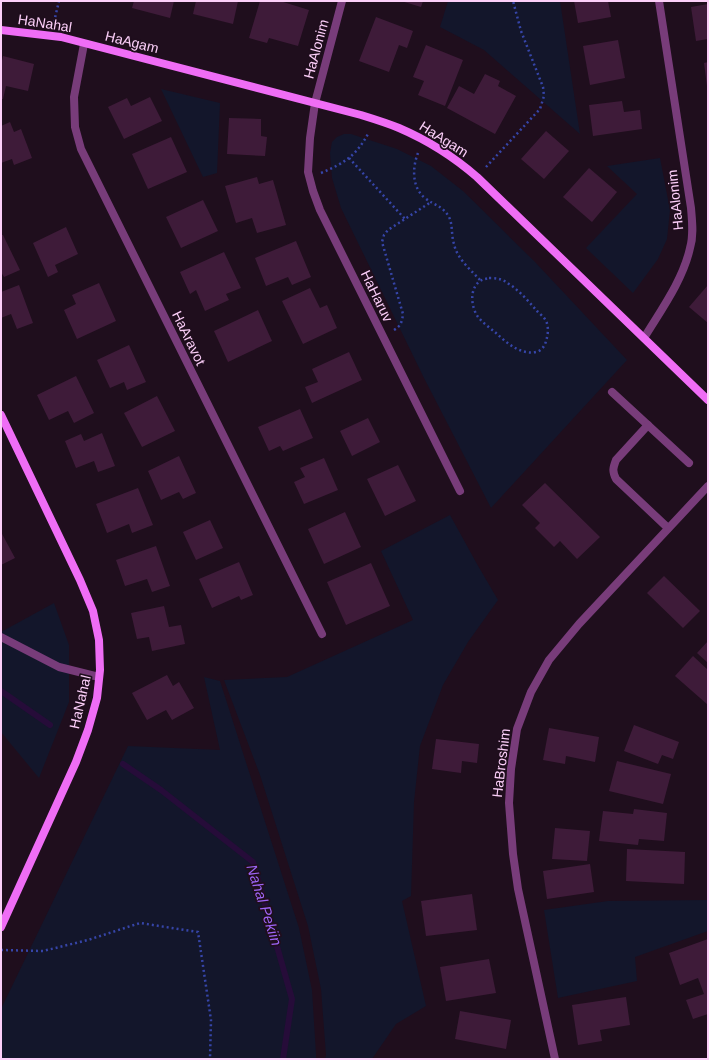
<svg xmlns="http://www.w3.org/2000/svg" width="709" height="1060" font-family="Helvetica,sans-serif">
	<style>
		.green { fill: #13162b }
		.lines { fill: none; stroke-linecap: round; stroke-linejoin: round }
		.stream { stroke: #260c39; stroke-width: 6 }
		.building { fill: #3e1b39 }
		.path { stroke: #3645a8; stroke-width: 2.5; stroke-dasharray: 2 3; stroke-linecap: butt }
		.lane { stroke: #783c7a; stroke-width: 8 }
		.street { stroke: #783c7a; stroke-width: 8 }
		.secondary { stroke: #ef6df5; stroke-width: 8 }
		.labels { text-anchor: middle; stroke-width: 3.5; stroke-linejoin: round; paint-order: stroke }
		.street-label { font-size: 14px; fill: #fccff9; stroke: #1f0e1d }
		.water-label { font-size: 15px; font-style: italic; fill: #9d64f4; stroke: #1f0e1d }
	</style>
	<rect width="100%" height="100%" fill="#1f0e1d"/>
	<g class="green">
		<path d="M448,1H560L580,134L484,50L440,27Z"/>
		<path d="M161,89L220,103L217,173L203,177Z"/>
		<path d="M344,134H351L397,149L431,166L463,191L535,262L627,360L491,508L424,378L341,208L332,178L330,153L332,142L337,137Z"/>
		<path d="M660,158L670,210L667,239L658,259L633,293L586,248L637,194L607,166Z"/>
		<path d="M450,515L477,564L498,600L468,642L443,685L420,746L414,802L411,896L402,901L426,1006L396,1024L372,1059H325L326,1055L321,989L308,926L260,775L224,680L287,677L413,620L381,551Z"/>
		<path d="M54,603L69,645V702L39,778L1,732V632Z"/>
		<path d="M204,677L220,681L299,928L312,990L316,1054V1059H1V1009L128,746L220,750Z"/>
		<path d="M708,900V931L635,957L637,981L558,998L544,910L608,901Z"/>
	</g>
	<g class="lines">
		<g class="stream">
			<path d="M1,691L50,725"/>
			<path d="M123,764L161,790L253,862L292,999L283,1059"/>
		</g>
	</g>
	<g class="building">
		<path d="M134,1H174L170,18L132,8Z"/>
		<path d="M196,1H238L233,24L193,14Z"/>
		<path d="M260,1H280L309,10L298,46L269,38L267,43L249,38Z"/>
		<path d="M401,1H423L421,7Z"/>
		<path d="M574,1H608L611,17L578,23Z"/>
		<path d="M708,4V39L696,41L691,7Z"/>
		<path d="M376,17L413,31L407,48L399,45L389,72L359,61Z"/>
		<path d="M618,40L625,78L590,85L583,46Z"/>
		<path d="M426,45L463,60L445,106L418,95L424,81L413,77Z"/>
		<path d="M3,56L34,64L28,91L6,86L3,99H1V65Z"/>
		<path d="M708,62V86H707L704,63Z"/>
		<path d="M485,74L500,81L498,86L516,96L495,134L447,108L459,86L474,94Z"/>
		<path d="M150,97L162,121L124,139L108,107L127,98L131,106Z"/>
		<path d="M622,101L624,112L640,110L642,129L593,136L589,105Z"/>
		<path d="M229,118L261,119V136L267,137L265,156L227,154Z"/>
		<path d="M10,122L14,132L21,129L32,158L14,165L12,159L1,163V126Z"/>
		<path d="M546,131L569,151L544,179L521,159Z"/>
		<path d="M171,137L187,172L148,189L132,154Z"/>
		<path d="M589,168L617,192L592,222L563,197Z"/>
		<path d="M257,177L259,184L273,180L286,225L257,233L252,218L236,223L225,186Z"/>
		<path d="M203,200L218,231L181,248L166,217Z"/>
		<path d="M66,227L78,254L55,265L58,272L48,277L33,243Z"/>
		<path d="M1,235H3L20,270L4,277L1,272Z"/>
		<path d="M296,241L311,277L292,285L288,277L266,286L255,258Z"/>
		<path d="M224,252L241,288L226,294L229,300L205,311L196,290L190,294L180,272Z"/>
		<path d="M99,283L116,321L77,339L64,310L76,304L72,295Z"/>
		<path d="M19,285L33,323L17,329L11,314L1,318V292Z"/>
		<path d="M708,285V323L689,307Z"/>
		<path d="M310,288L320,308L327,305L337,328L303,344L282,301Z"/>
		<path d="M258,310L272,341L228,362L214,331Z"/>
		<path d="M129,345L146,382L127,390L124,382L110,388L97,360Z"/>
		<path d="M349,352L362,380L312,403L305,387L318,382L312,369Z"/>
		<path d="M76,376L94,413L74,423L68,411L49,420L37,395Z"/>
		<path d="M157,396L175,431L142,447L124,413Z"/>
		<path d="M300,409L313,438L283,451L280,446L269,451L258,427Z"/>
		<path d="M368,418L380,442L352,456L340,431Z"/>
		<path d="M102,433L115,466L98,472L94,461L76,468L65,441L81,434L84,441Z"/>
		<path d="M179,456L196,493L183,499L179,492L161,500L148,471Z"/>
		<path d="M324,458L338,490L304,504L294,482L305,477L300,468Z"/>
		<path d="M398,465L416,501L385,516L367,479Z"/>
		<path d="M545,483L600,537L577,559L560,541L554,547L535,528L540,523L522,505Z"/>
		<path d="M138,488L153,525L132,533L129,524L107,533L96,504Z"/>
		<path d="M345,512L361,547L324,564L308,529Z"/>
		<path d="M210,520L223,548L196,560L183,532Z"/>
		<path d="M1,532L15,558L1,565Z"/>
		<path d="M156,546L170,586L152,592L147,579L125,586L116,560Z"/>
		<path d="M239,562L253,595L241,600L239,596L212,608L199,579Z"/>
		<path d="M371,563L390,606L346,625L327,582Z"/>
		<path d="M664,576L700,611L683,628L647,593Z"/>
		<path d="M164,606L169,627L181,625L185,644L152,651L149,637L137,639L131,613Z"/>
		<path d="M708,641V663L697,653Z"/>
		<path d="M693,656L708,670V705L675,676Z"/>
		<path d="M167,675L173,686L179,682L194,708L172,720L166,710L147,720L132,693Z"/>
		<path d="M634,725L679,742L673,759L662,755L658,764L624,751Z"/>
		<path d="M549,728L599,737L595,762L566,756L565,764L543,760Z"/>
		<path d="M436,739L479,744L477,763L462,761L461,773L432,769Z"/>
		<path d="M617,761L671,774L663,804L609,791Z"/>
		<path d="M634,809L667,813L664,841L639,839L638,845L599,841L603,811L633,814Z"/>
		<path d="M555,828L590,831L587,861L552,859Z"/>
		<path d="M627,849L685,852L684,884L626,881Z"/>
		<path d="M590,864L594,892L547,899L543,871Z"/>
		<path d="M472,894L477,930L426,936L421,901Z"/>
		<path d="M708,939V1014L693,1019L686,1000L704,994L698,978L680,985L669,953Z"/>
		<path d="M489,959L496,993L446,1001L440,967Z"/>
		<path d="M626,997L630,1025L600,1030L602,1041L578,1045L572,1005Z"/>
		<path d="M460,1011L511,1020L506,1049L455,1039Z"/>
	</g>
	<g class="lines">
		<g class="path">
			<path d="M54,22L59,1"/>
			<path d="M418,153C412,168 412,188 425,198C435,206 442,205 449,217C453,225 451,235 454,244C457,259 471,270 481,281"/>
			<path d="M349,158L405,219"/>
			<path d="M486,167L540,109L544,96L543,87L521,31L513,1"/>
			<path d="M321,173C345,163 357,155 369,132"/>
			<path d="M489,278C497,278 503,279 509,284C520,291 529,302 537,311C540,314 544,317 546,321C549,327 548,335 546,341C545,346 541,351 536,352C520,355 507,343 496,333C490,328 483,323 478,317C471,307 469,289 480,281C483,279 486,279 489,278Z"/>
			<path d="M394,330C401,326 402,322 403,314L382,242L384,235L388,230L431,202"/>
			<path d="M1,950L43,951L88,940L140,923L198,932L211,1020L210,1059"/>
		</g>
		<g class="lane">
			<path d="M612,392L689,463"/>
			<path d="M648,425L616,460C613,468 612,471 616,479L668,528"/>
			<path d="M1,637L59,667L99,677"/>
		</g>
		<g class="street">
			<path d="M342,1L315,103L310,138L308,172L313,191L320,210L460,491"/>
			<path d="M84,44L74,97L75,127L81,149L322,634"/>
			<path d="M644,338C661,310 683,280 690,248C694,235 692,221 691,208L659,1"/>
			<path d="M555,1059L518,889L513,854L509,803L511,769L517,729L531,692L549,660L579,624L708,486"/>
		</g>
		<g class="secondary">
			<path d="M1,30L61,37L361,115C374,119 387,123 399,128C427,140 454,157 477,177L708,400"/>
			<path d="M1,415L80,580L93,611L99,640L100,670L97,698L88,730L76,762L1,927"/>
		</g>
	</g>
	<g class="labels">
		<g class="street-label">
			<text transform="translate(45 23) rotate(9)" y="5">HaNahal</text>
			<text transform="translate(132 42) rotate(14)" y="5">HaAgam</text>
			<text transform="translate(316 49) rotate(-75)" y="5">HaAlonim</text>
			<text transform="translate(444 139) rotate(32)" y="5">HaAgam</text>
			<text transform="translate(675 200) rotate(-96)" y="5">HaAlonim</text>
			<text transform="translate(377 296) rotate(64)" y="5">HaHaruv</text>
			<text transform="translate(189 338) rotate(64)" y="5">HaAravot</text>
			<text transform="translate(80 702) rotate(-77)" y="5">HaNahal</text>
			<text transform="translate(501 763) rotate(-83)" y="5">HaBroshim</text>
		</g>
		<g class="water-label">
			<text transform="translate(264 905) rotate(72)" y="5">Nahal Pekiin</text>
		</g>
	</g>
	<rect width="709" height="1060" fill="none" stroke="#fccff9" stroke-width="4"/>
</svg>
